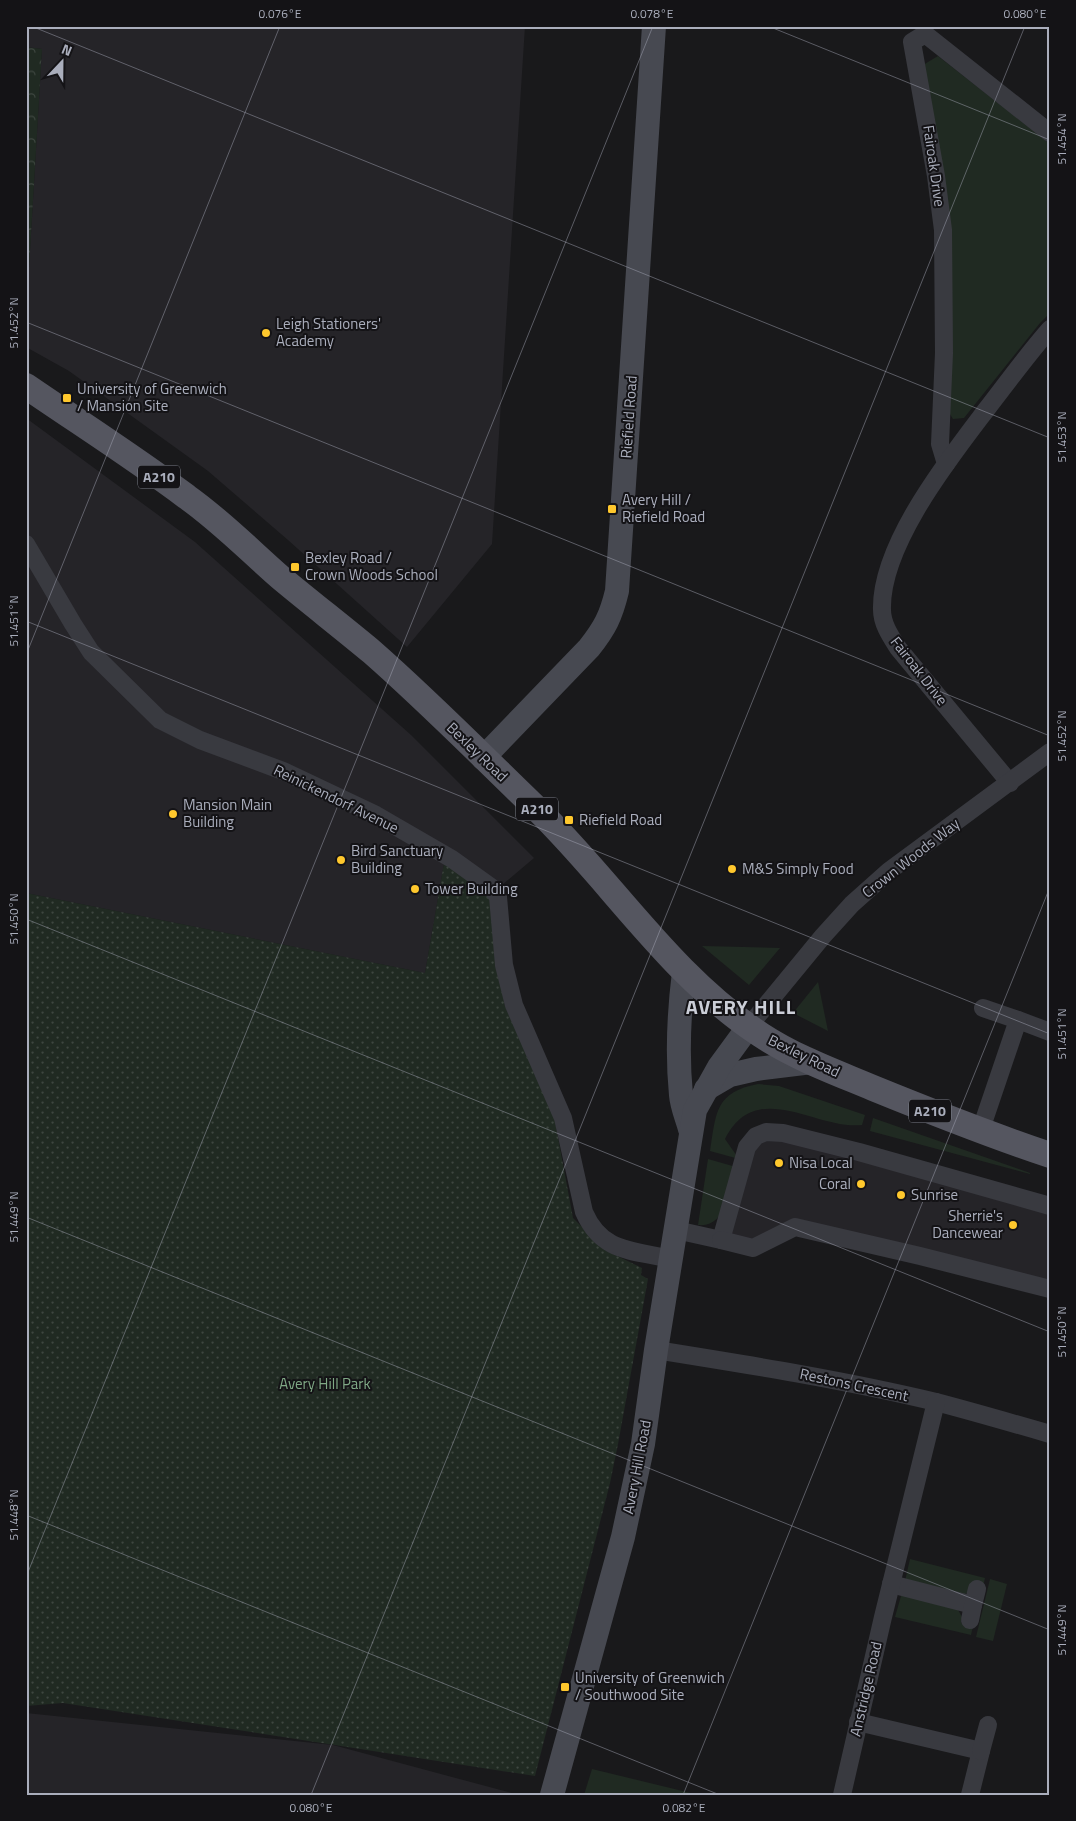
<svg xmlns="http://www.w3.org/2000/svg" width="1076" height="1821" font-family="'Titillium Web',sans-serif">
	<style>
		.built { fill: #252428 }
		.grass { fill: #202a22 }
		.forest { fill: url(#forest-crowns) }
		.park { fill: url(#park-dots) }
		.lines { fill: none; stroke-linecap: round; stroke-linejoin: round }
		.street { stroke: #393a40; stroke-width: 18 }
		.secondary { stroke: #474951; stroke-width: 24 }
		.primary { stroke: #555660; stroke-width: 26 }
		.ticks { fill: none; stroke: #aaaebc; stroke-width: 1; stroke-opacity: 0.45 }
		.poi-dot { fill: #ffc82d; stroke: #141316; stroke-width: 2 }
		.labels { text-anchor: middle; stroke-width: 4; stroke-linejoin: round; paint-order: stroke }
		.shield { fill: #141316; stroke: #7d808a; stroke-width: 1 }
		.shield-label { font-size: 14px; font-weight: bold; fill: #aaaebc }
		.street-label { font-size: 15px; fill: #aaaebc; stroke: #141316 }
		.poi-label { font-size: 15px; fill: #aaaebc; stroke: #141316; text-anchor: start }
		.park-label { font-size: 15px; fill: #7fa885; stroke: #141316 }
		.district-label { font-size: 20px; font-weight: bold; letter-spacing: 1px; fill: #cbced7; stroke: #141316 }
		.neatline { fill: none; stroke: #aaaebc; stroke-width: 2 }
		.ticks-label { font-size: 12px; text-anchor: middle; fill: #aaaebc }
	</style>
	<defs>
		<pattern id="forest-crowns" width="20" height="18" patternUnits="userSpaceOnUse" patternTransform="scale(1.25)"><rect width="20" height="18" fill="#202a22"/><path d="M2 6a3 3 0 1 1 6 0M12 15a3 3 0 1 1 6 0" fill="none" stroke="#3e4640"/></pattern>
		<pattern id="park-dots" width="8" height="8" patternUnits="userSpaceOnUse" patternTransform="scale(1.25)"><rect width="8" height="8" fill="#202a22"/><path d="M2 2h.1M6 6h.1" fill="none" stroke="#3e4640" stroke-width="1.8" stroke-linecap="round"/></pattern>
	</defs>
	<rect width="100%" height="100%" fill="#19191b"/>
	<g class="built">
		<path d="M26,26H525L492,544L407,647L288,540L208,471L69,371L26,347V318L42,49L26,47Z"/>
		<path d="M26,418L195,542L411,735L534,858L489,896L444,864L425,973L26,893Z"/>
		<path d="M766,1132L1050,1206V1295L796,1224L753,1248L721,1240L743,1165Z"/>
		<path d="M26,1713L333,1745L519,1795H26Z"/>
	</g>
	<g class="grass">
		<path d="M938,56L1050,144V313L1040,323L964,418L953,419L948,411L923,65Z"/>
		<path d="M702,946L780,948L749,985Z"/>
		<path d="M818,982L828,1031L793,1013Z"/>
		<path d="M758,1084L779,1086L865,1115L862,1125C816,1130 756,1077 725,1139L739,1159L710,1151C716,1113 715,1092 758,1084Z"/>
		<path d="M873,1118L1030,1173V1174L870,1131Z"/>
		<path d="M708,1159L736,1167C729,1189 727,1228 698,1225Z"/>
		<path d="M910,1559L985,1578L983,1587L969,1591L964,1595L905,1581Z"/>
		<path d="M990,1579L1007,1584L993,1641L976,1637Z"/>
		<path d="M903,1595L957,1608L962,1617L961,1623L973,1626L971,1635L895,1617L901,1596Z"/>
		<path d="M592,1769L695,1794L700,1795H584Z"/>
	</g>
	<path class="forest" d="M26,47L42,49L26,318Z"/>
	<path class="park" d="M444,863L489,896L505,1006L554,1116L573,1218L605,1250L642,1268L641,1275L648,1279L618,1444L610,1483L535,1776L63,1703L26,1706V893L425,973Z"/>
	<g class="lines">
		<g class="street">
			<path d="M946,464L940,444L944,353L943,230L936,176L912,42L925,34L1050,133"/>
			<path d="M26,544L73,624L91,652L160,720L200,740L283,771L376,815L452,859L491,887L498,897L504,965L514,1005L563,1118L584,1212C602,1253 632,1250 671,1259"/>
			<path d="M1010,783L898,648C891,637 882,624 882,610C880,546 948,460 986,410C1007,383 1027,355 1050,329"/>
			<path d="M1018,1020L1050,1032"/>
			<path d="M749,1026L823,936L852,904L889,871L1050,752"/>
			<path d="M980,1132L1018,1020L983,1008"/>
			<path d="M676,1230L721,1240L747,1147L756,1136L766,1132L783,1133L859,1152L1050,1206"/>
			<path d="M721,1240L753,1248L795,1227L920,1256L1050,1289"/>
			<path d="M656,1350C750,1365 844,1380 936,1402C974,1412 1012,1423 1050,1434"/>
			<path d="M891,1584L973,1605L977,1589"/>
			<path d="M970,1620L973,1605"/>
			<path d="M858,1722L981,1751L970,1795"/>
			<path d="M981,1751L988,1725"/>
			<path d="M842,1795L883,1617L936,1402"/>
		</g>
		<g class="secondary">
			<path d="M483,758L589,648C605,628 611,616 617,591L654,26"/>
			<path d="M684,972C679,1012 677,1055 681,1095C682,1107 687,1118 690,1129"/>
			<path d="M706,1089L730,1075L756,1069L812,1062"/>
			<path d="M552,1795L623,1537L643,1444L656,1350L695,1110L719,1067L749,1026"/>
		</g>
		<path class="primary" d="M26,386C80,423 135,458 187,497C221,521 250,551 281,578C311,603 342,627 372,652C429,702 483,757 537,809C613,883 671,976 761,1035C796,1058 835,1072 873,1088C932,1112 990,1135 1050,1155"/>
	</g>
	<path class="ticks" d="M31,26L1050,438M768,26L1050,140M26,322L1050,736M26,621L1050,1034M26,655L280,26M26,919L1050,1332M26,1217L1050,1630M26,1515L720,1795M26,1577L653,26M311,1795L1025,26M683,1795L1050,887"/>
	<g class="poi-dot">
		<circle cx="266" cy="333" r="5"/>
		<rect x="62" y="393" width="10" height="10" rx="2.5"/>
		<rect x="607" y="504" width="10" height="10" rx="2.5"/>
		<rect x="290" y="562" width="10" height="10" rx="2.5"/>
		<circle cx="173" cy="814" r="5"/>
		<rect x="564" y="815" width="10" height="10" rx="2.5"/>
		<circle cx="341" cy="860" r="5"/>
		<circle cx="732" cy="869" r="5"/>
		<circle cx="415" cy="889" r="5"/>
		<circle cx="779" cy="1163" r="5"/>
		<circle cx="861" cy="1184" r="5"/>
		<circle cx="901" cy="1195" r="5"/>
		<circle cx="1013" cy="1225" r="5"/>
		<rect x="560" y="1682" width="10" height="10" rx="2.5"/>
	</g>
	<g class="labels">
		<g class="shield">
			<rect x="138" y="465.5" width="42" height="23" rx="4"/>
			<rect x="516" y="797.5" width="42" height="23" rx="4"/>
			<rect x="909" y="1099.5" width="42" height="23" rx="4"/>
		</g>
		<g class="shield-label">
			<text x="159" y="482">A210</text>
			<text x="537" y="814">A210</text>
			<text x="930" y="1116">A210</text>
		</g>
		<g class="street-label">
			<text transform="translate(934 166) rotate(82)" y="5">Fairoak Drive</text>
			<text transform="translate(629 417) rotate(-86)" y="5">Riefield Road</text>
			<text transform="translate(919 671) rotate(52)" y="5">Fairoak Drive</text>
			<text transform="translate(477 752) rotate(44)" y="5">Bexley Road</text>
			<text transform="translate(336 799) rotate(26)" y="5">Reinickendorf Avenue</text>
			<text transform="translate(911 858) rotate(-38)" y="5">Crown Woods Way</text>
			<text transform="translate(804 1056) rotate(26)" y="5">Bexley Road</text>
			<text transform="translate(854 1385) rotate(12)" y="5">Restons Crescent</text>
			<text transform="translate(637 1467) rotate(-79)" y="5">Avery Hill Road</text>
			<text transform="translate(866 1689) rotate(-77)" y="5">Anstridge Road</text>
		</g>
		<g class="poi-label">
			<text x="276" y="329">Leigh Stationers'<tspan x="276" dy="17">Academy</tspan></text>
			<text x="77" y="394">University of Greenwich<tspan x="77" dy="17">/ Mansion Site</tspan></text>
			<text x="622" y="505">Avery Hill /<tspan x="622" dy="17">Riefield Road</tspan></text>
			<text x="305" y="563">Bexley Road /<tspan x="305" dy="17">Crown Woods School</tspan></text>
			<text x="183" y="810">Mansion Main<tspan x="183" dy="17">Building</tspan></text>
			<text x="579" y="825">Riefield Road</text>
			<text x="351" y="856">Bird Sanctuary<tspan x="351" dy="17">Building</tspan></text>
			<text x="742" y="874">M&amp;S Simply Food</text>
			<text x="425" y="894">Tower Building</text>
			<text x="789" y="1168">Nisa Local</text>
			<text x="851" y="1189" text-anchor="end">Coral</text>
			<text x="911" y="1200">Sunrise</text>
			<text x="1003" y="1221" text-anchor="end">Sherrie's<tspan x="1003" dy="17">Dancewear</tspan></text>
			<text x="575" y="1683">University of Greenwich<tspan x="575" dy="17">/ Southwood Site</tspan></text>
		</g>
		<g class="park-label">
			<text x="325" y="1389">Avery Hill Park</text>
		</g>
		<g class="district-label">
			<text x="741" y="1014">AVERY HILL</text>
		</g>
	</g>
	<rect width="1076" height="1821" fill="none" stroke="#141316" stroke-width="55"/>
	<g transform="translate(62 62) rotate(22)" stroke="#141316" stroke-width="4" paint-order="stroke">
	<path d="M0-4L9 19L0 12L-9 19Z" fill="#aaaebc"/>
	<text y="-8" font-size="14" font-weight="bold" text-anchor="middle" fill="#aaaebc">N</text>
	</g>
	<rect x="28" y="28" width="1020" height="1766" class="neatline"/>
	<g class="ticks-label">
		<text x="280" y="18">0.076°E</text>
		<text x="652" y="18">0.078°E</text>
		<text x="1025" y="18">0.080°E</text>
		<text transform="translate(1062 139) rotate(-90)" y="4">51.454°N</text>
		<text transform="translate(14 323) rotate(-90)" y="4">51.452°N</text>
		<text transform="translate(1062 437) rotate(-90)" y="4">51.453°N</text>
		<text transform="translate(14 621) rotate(-90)" y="4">51.451°N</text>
		<text transform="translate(1062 736) rotate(-90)" y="4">51.452°N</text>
		<text transform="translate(14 919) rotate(-90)" y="4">51.450°N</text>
		<text transform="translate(1062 1034) rotate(-90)" y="4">51.451°N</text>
		<text transform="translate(14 1217) rotate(-90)" y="4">51.449°N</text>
		<text transform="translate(1062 1332) rotate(-90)" y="4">51.450°N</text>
		<text transform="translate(14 1515) rotate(-90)" y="4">51.448°N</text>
		<text transform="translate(1062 1630) rotate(-90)" y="4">51.449°N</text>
		<text x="311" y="1812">0.080°E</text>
		<text x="684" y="1812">0.082°E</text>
	</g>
</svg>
